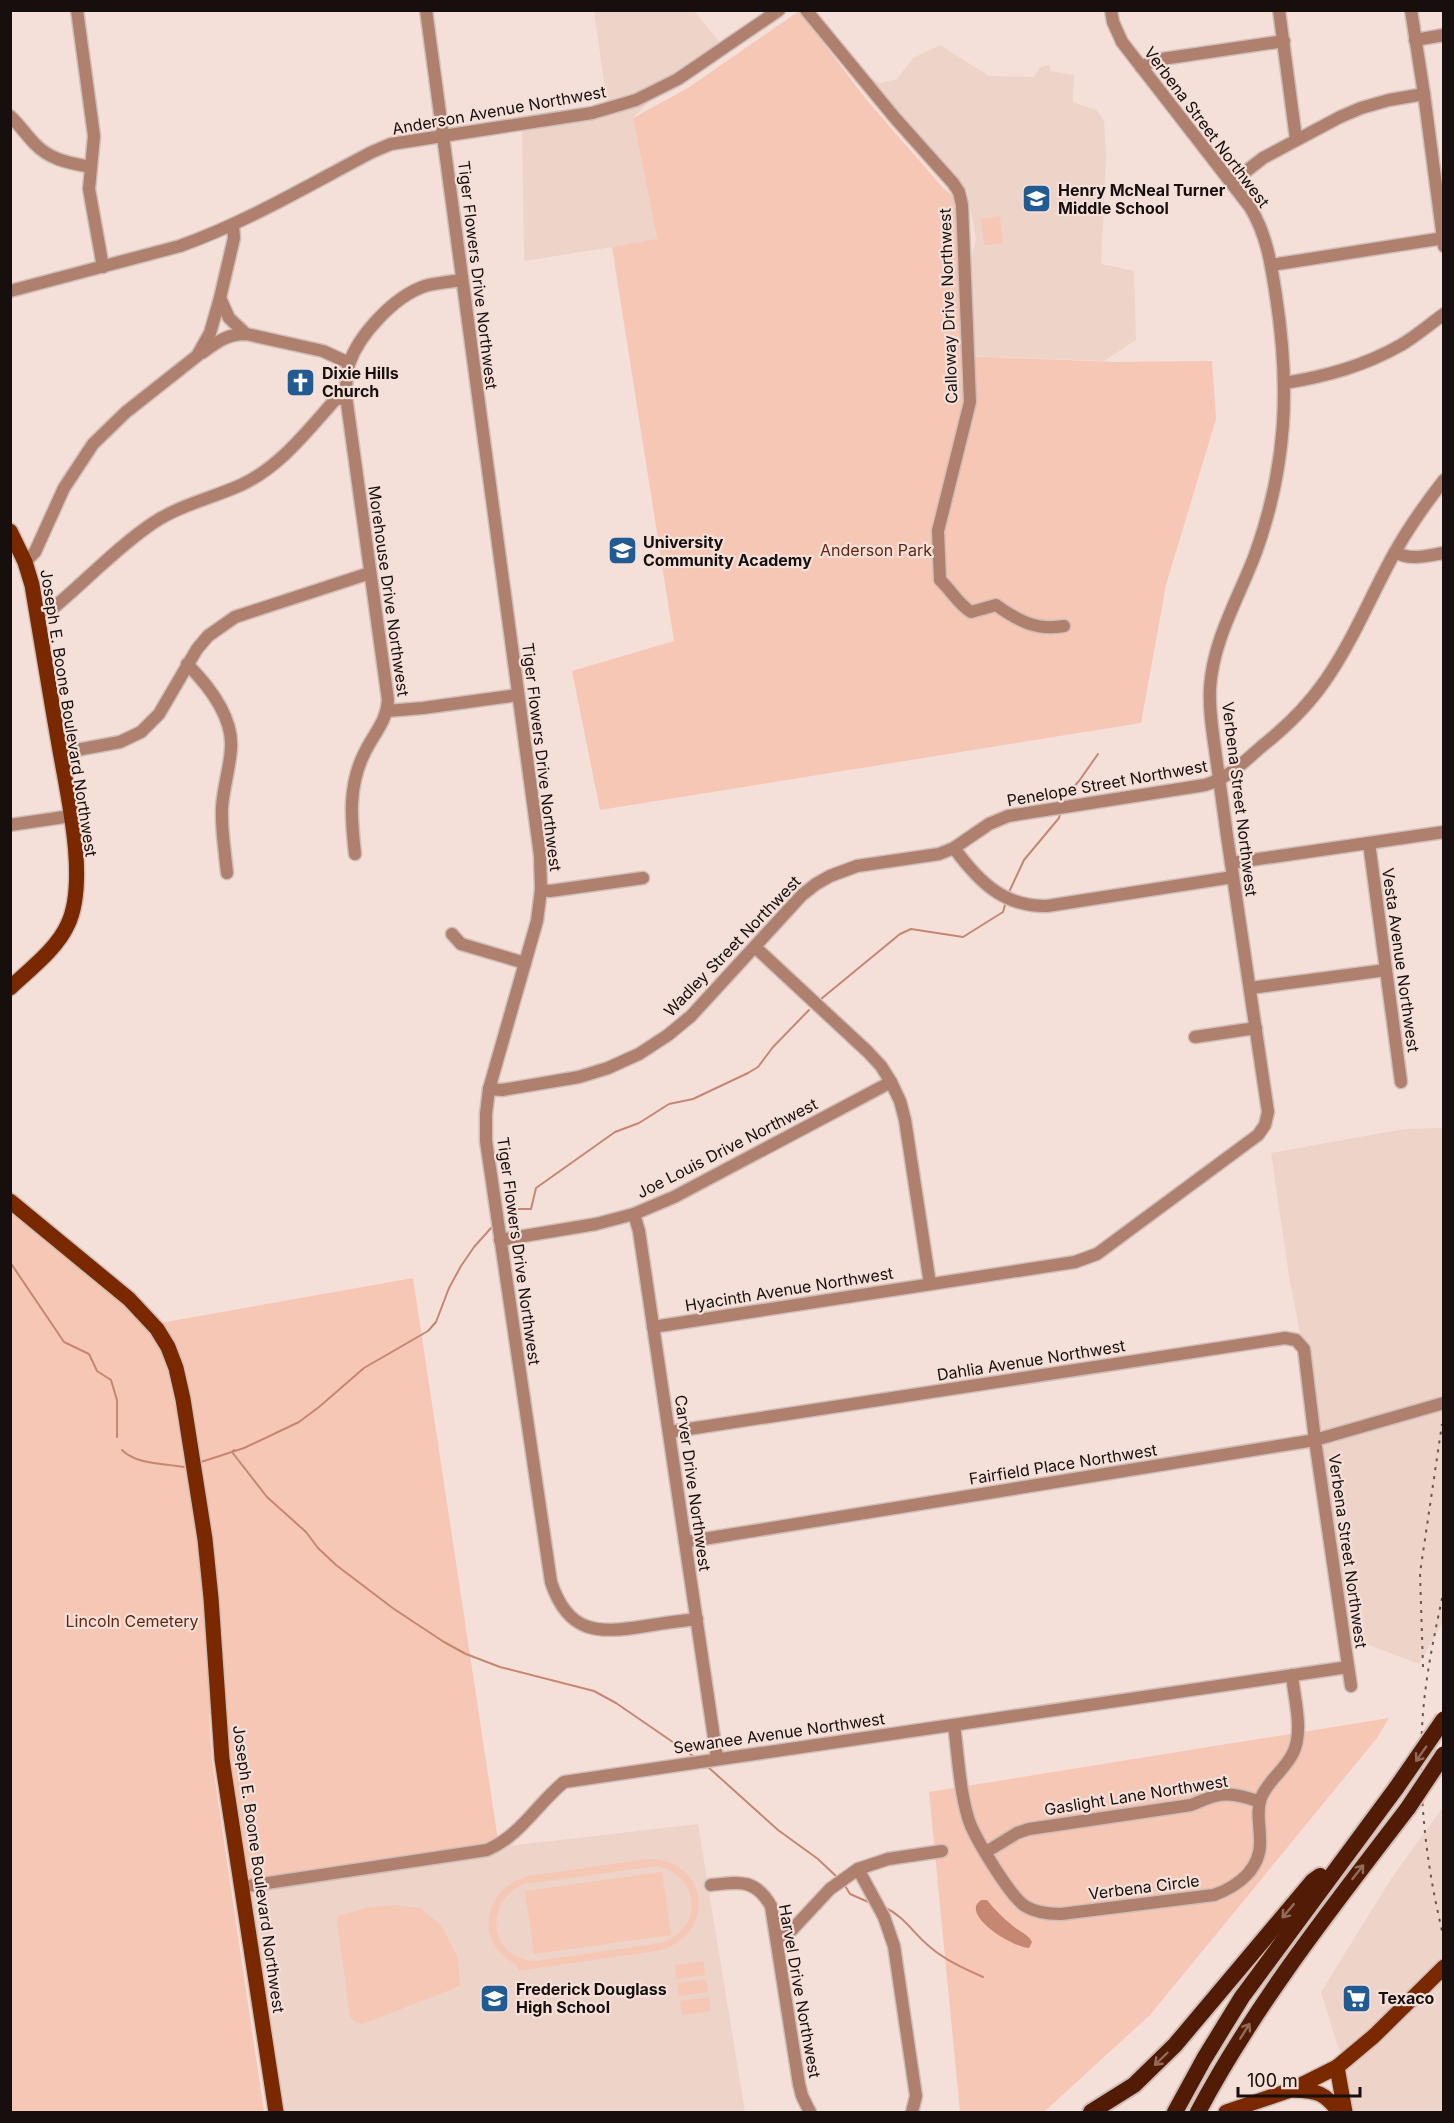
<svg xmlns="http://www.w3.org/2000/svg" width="1454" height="2123" font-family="Inter,sans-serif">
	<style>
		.built { fill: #eed3c9 }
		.green { fill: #f6c7b5; fill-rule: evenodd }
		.water { fill: #c58771 }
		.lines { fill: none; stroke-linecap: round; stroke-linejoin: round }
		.stream { stroke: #c58771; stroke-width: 2 }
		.minor-casing { stroke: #d0bfb8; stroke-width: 15 }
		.major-casing { stroke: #d0bfb8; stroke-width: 18 }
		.highway-casing { stroke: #d0bfb8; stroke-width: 20 }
		.minor { stroke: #b0806f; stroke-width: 12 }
		.major { stroke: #7a2800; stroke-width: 15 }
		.highway { stroke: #511b05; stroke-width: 16 }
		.rail { stroke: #655956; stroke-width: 2; stroke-dasharray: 3 6; stroke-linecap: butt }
		.highway-bridge-casing { stroke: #d0bfb8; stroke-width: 20; stroke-linecap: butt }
		.highway-bridge { stroke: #511b05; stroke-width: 16 }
		.oneway { stroke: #926a5a }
		.labels { text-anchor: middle; stroke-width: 4.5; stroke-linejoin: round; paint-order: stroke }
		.street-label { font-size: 16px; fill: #160f0d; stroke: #f4e0d9 }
		.poi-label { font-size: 16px; font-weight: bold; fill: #160f0d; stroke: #f4e0d9; text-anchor: start }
		.park-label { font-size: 16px; fill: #612710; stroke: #f4e0d9 }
	</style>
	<rect width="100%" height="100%" fill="#f4e0d9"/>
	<g class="built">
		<path d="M594,11H694L722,45L675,76L633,118L657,240L524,261L522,119L607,103Z"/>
		<path d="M940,45L989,76L1034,77L1040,67L1050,65V71L1074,75L1073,102L1096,110L1104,120L1106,157L1101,264L1134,271L1136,340L1104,361L974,356L970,261L976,240L967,191L864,76L881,83L897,79L913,58Z"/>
		<path d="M1443,1128L1444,1620L1419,1664L1350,1638L1321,1442L1289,1276L1271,1153L1404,1129Z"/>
		<path d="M1443,1807V2112H1348L1343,2063L1321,1992L1391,1879Z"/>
		<path d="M698,1824L745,2112H280L246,1884L499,1847Z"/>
	</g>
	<g class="green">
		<path d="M799,11L866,99L943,188L954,197L957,210L964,356L1115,362L1212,361L1216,419L1166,585L1141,723L600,810L572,671L674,641L612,247L657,239L633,118L688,88Z"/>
		<path d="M1000,216L1003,243L984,245L981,219Z"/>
		<path d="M10,1210L160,1323L413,1278L499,1847L246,1884L227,1758L224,1717L209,1714L212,1760L264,2112H11Z"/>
		<path d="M1389,1718L1377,1738L1150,2015L1045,2111L1041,2112H960L929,1792Z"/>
		<path d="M648,1859C710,1858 718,1938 656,1951L518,1971L516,1964C473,1943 483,1887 529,1876ZM657,1866C701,1876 704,1929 661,1943L536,1961C489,1960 482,1902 524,1884Z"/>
		<path d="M662,1872L671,1935L534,1954L525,1891Z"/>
		<path d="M393,1905L420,1908L441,1925L458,1958L460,1986L363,2024L355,2022L350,2017L337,1922L338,1916L367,1908Z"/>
		<path d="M704,1961L705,1975L676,1979L675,1965Z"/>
		<path d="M706,1979L708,1992L679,1996L677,1983Z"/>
		<path d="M709,1997L711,2011L682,2015L680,2001Z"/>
	</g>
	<path class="water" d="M981,1900H987C995,1910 1003,1918 1013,1926C1020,1932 1028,1934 1032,1942L1029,1948C1016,1948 973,1923 976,1907C976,1904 979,1902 981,1900Z"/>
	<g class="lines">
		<g class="stream">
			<path d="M1062,800L1079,781L1098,754"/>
			<path d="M1009,892L1024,860L1059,818L1060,814"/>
			<path d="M821,999L900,934L911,929L963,937L1003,912L1005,905"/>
			<path d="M506,1209H531L536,1188L615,1132L639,1123L669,1104L693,1099L748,1073L758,1067L773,1047L809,1010"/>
			<path d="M10,1262L64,1342L89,1354L97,1371L111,1380L117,1400V1437"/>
			<path d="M122,1450C137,1465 163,1463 184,1467"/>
			<path d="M234,1450L232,1452L267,1497L306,1532L318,1548L336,1565L394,1609L444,1642L466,1654L500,1667L594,1691L616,1703L696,1758"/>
			<path d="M201,1462L244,1448L299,1422L319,1407L364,1368L428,1331L436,1322L449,1288L461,1266L474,1247L491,1228"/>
			<path d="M708,1767L778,1830L818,1859L838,1878"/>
			<path d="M844,1884L850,1894L873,1904"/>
			<path d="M884,1907C904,1916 913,1933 930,1947C945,1960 965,1969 983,1977"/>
		</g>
		<defs>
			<g id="minor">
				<path d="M77,10L94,136L89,189L103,267"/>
				<path d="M426,10L540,855L541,890L537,921L489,1089L486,1114V1141L551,1582C568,1634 598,1634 646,1626C663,1623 680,1621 697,1619"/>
				<path d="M806,10L895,118L953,183L959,192L962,205L970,402L938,531L940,580C951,590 958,604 971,612L996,605C1018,621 1037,631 1064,626"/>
				<path d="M1279,10L1296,139"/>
				<path d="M1411,10L1424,94L1444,246"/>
				<path d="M1415,40L1444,35"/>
				<path d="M1141,67L1155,60L1284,41"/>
				<path d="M10,116C19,124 26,135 35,144C50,160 70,163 90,167"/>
				<path d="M1231,183L1263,158L1340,117L1361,108L1389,100L1424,94"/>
				<path d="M1271,265L1444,238"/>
				<path d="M10,291L180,246C247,222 309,185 372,152L391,144L592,113L636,100L678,79L779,10"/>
				<path d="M220,298L229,318L246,334"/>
				<path d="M202,353C217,342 227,334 246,334L323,351L349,363"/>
				<path d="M1285,383C1327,376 1364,366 1401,345C1416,336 1430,324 1444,314"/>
				<path d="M1395,552C1411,561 1426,556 1444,553"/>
				<path d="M25,562L35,552L64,488L93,444L126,412L197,356L210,333L220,298L234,238L233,225"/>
				<path d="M37,615L52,609C86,581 116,548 153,523C180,505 212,498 241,485C280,467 307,431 335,400L346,396"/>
				<path d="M187,664C209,686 233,716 231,748C230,768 223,788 222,808C221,829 225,852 227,873"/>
				<path d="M387,711L423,708L518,695"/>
				<path d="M60,753L120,742L141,732L159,714L197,649L208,636L235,617L370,573"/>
				<path d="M10,825L71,816"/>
				<path d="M1369,843L1401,1082"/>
				<path d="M954,848C979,882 1004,907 1047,906L1233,877"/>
				<path d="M355,854C351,819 348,786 364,754C373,734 387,722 388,700L346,396C346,385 346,375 349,364C359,334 395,296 425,286C436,283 449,282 461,280"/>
				<path d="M1231,863L1444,832"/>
				<path d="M541,890L550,891L643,878"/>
				<path d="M452,934L461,944L525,963"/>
				<path d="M755,947L868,1052L881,1066L891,1082L900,1101L905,1120L930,1284"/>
				<path d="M1250,988L1386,970"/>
				<path d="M1195,1037L1256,1028"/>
				<path d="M489,1089L502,1090L579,1077L608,1068L639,1054L668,1035L691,1016L802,895L816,884L830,876L857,866L939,854L954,848L989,824L1008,816L1205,785C1228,778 1243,763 1261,747C1285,728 1307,707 1325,681C1353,641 1371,595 1395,552C1409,527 1426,503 1444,480"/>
				<path d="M634,1214L639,1231L717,1758"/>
				<path d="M500,1240L596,1224L634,1214L674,1197L891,1082"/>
				<path d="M653,1327L1075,1262L1097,1254L1258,1135L1265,1125L1268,1112C1255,1020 1241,928 1227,836C1223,807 1219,778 1215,749C1212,729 1209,709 1210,688C1213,639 1239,598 1256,552C1287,465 1290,387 1276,296C1271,264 1267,235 1250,207L1122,42L1113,22L1111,10"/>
				<path d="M669,1432L1285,1338L1296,1340L1304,1349L1315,1440L1351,1686"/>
				<path d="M685,1542L1315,1440L1444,1403"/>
				<path d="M954,1725C958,1754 960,1799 971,1826C979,1844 1010,1896 1025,1906C1036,1913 1049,1914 1061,1914L1214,1895C1239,1886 1262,1868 1260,1839C1260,1825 1256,1811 1261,1798C1268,1780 1285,1770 1293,1753C1304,1731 1294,1698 1292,1675"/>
				<path d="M986,1852L1017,1833L1029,1829L1191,1805C1199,1802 1207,1798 1215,1796C1230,1792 1246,1797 1260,1802"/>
				<path d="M858,1869L884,1917L894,1946L916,2096L912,2112"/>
				<path d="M711,1885C739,1882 755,1878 771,1906L799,2084L802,2096L810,2112"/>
				<path d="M241,1887L487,1850C520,1836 537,1804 564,1782L1348,1667"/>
				<path d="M777,1937L789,1933L830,1889L858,1869L888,1859L942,1851"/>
			</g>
			<g id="major">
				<path d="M10,531L25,562L32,585C41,637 49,688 58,739C66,788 89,879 68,924C57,949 30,969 10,988"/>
				<path d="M10,1201L129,1299L157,1329L168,1347L176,1368L183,1399L205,1539L211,1598L222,1759L276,2112"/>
				<path d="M1337,2067L1345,2112"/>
				<path d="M1294,2090C1318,2091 1325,2093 1339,2112"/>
				<path d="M1226,2112L1291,2090L1337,2067L1374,2036L1444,1967"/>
			</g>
			<g id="highway">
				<path d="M1091,2112L1134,2085L1175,2045L1313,1881L1320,1876"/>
				<path d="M1175,2112L1204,2059L1242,1997L1397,1787"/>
				<path d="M1198,2112C1256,2003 1333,1906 1408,1808"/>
			</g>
		</defs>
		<use href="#minor" class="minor-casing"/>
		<use href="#major" class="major-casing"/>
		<use href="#highway" class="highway-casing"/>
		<use href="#minor" class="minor"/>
		<use href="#major" class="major"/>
		<use href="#highway" class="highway"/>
		<g class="rail">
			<path d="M1444,1589C1436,1627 1428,1664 1424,1702C1416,1781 1425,1862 1444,1939"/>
			<path d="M1423,1667L1420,1573L1442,1424"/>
			<path d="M1444,1719V1725"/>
		</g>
		<defs>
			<g id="highway-bridge">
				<path d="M1397,1787L1444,1719"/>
				<path d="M1408,1808L1444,1754"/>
			</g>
		</defs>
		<use href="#highway-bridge" class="highway-bridge-casing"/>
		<use href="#highway-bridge" class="highway-bridge"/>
	</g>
	<defs><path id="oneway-shaft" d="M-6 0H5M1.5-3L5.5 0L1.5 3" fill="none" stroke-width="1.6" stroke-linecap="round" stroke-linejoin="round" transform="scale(1.5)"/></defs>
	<g class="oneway">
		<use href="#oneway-shaft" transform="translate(1421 1754) rotate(125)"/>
		<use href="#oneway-shaft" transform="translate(1358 1872) rotate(-52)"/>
		<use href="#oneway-shaft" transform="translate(1288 1911) rotate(130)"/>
		<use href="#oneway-shaft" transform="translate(1245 2031) rotate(-58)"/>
		<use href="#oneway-shaft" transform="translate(1161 2059) rotate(136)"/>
	</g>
	<defs>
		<symbol id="school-square" viewBox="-11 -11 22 22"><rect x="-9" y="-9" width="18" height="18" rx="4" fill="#225b92" stroke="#f4e0d9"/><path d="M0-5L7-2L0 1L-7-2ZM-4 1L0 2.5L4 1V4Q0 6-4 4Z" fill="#fff"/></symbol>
		<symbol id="church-square" viewBox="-11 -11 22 22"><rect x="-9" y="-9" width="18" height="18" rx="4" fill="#225b92" stroke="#f4e0d9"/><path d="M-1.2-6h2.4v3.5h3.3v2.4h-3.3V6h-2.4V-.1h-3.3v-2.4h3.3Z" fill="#fff"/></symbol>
		<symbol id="supermarket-square" viewBox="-11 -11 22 22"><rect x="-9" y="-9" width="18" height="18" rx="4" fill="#225b92" stroke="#f4e0d9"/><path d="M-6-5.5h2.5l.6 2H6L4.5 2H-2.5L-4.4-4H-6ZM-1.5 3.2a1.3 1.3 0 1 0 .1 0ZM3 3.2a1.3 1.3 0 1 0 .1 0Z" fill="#fff"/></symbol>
	</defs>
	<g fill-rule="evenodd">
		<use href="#school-square" x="1020" y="182" width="33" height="33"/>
		<use href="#church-square" x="284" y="366" width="33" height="33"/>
		<use href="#school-square" x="606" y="534" width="33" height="33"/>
		<use href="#school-square" x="478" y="1982" width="33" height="33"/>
		<use href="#supermarket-square" x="1340" y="1982" width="33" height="33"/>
	</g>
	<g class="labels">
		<g class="street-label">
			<text transform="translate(499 110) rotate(-10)" y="6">Anderson Avenue Northwest</text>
			<text transform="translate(1207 127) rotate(53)" y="6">Verbena Street Northwest</text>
			<text transform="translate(478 275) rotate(83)" y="6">Tiger Flowers Drive Northwest</text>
			<text transform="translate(948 306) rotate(-92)" y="6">Calloway Drive Northwest</text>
			<text transform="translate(389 591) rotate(82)" y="6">Morehouse Drive Northwest</text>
			<text transform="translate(69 713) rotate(81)" y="6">Joseph E. Boone Boulevard Northwest</text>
			<text transform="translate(542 757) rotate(83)" y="6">Tiger Flowers Drive Northwest</text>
			<text transform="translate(1107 783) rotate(-10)" y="6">Penelope Street Northwest</text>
			<text transform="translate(1240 799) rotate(83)" y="6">Verbena Street Northwest</text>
			<text transform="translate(732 946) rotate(-46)" y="6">Wadley Street Northwest</text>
			<text transform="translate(1401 960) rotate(82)" y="6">Vesta Avenue Northwest</text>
			<text transform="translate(727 1148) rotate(-27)" y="6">Joe Louis Drive Northwest</text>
			<text transform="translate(519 1251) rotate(82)" y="6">Tiger Flowers Drive Northwest</text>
			<text transform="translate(789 1289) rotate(-9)" y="6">Hyacinth Avenue Northwest</text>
			<text transform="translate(1031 1360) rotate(-9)" y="6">Dahlia Avenue Northwest</text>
			<text transform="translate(1063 1464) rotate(-9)" y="6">Fairfield Place Northwest</text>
			<text transform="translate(693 1483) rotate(82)" y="6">Carver Drive Northwest</text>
			<text transform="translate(1348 1551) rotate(82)" y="6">Verbena Street Northwest</text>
			<text transform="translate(779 1733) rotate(-8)" y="6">Sewanee Avenue Northwest</text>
			<text transform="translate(1136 1795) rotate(-9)" y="6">Gaslight Lane Northwest</text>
			<text transform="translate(259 1869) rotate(82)" y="6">Joseph E. Boone Boulevard Northwest</text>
			<text transform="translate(1144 1887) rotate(-7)" y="6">Verbena Circle</text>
			<text transform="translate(800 1991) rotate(80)" y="6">Harvel Drive Northwest</text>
		</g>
		<g class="poi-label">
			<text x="1058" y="196">Henry McNeal Turner<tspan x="1058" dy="18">Middle School</tspan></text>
			<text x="322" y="379">Dixie Hills<tspan x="322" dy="18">Church</tspan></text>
			<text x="643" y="548">University<tspan x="643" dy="18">Community Academy</tspan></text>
			<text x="516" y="1995">Frederick Douglass<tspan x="516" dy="18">High School</tspan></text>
			<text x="1378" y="2004">Texaco</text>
		</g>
		<g class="park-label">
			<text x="876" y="556">Anderson Park</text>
			<text x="132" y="1627">Lincoln Cemetery</text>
		</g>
	</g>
	<rect width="1454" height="2123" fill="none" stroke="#160f0d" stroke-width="24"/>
	<path d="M1238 2087v9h122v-9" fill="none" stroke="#160f0d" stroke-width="3"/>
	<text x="1247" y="2087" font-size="18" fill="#160f0d" stroke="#f4e0d9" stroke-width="4.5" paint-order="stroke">100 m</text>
</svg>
